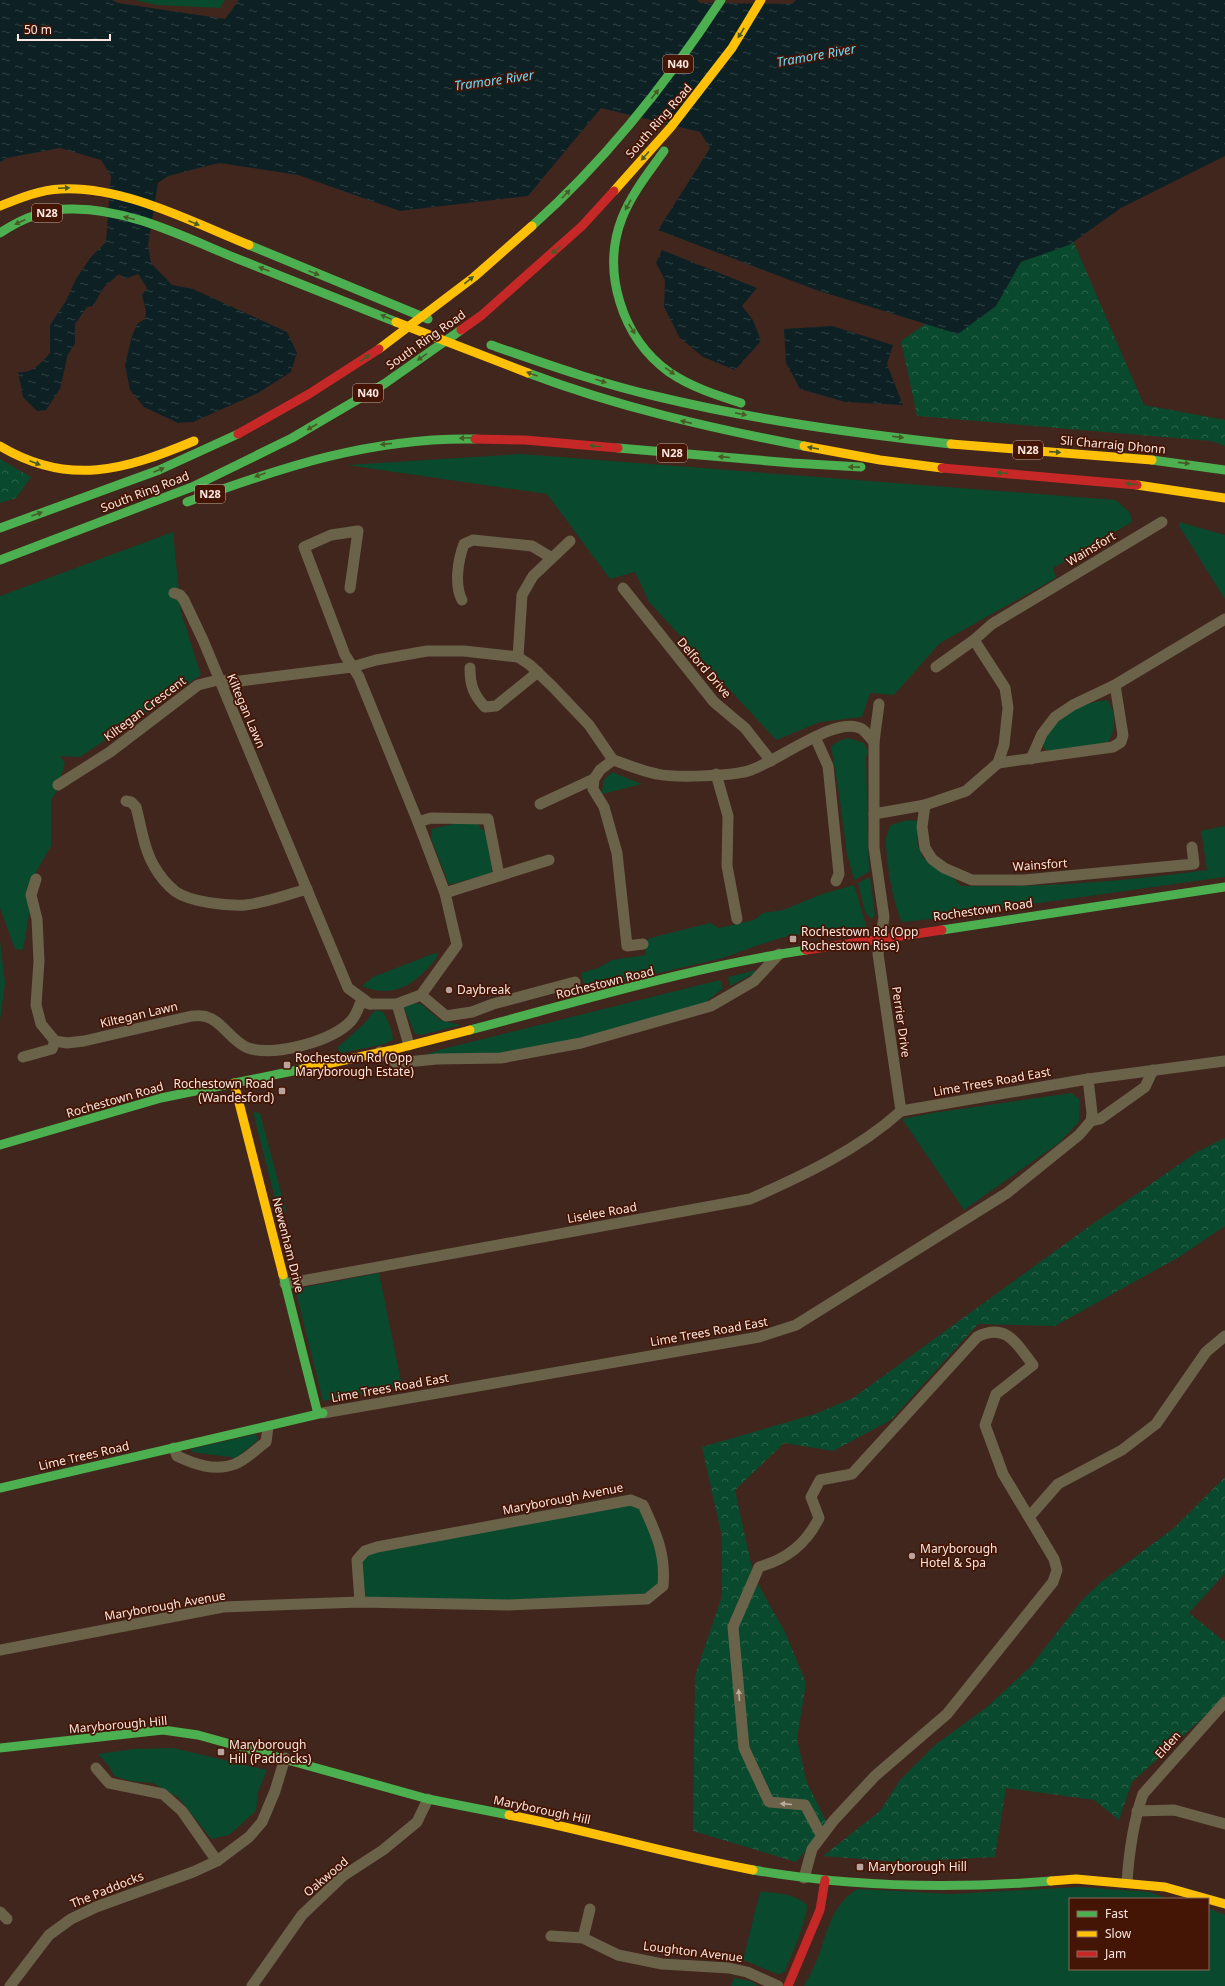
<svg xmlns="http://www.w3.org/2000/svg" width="1225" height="1986" font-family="'Noto Sans',sans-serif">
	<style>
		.green { fill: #09492d }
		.forest { fill: url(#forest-crowns) }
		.water { fill: url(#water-ripples) }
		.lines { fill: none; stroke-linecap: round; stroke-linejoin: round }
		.street { stroke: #6b624a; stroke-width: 11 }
		.fast { stroke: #4caf50; stroke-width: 9 }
		.slow { stroke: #ffc107; stroke-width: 9 }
		.jam { stroke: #c62828; stroke-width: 9 }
		.oneway { fill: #485a26 }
		.oneway2 { fill: #baab9c }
		.poi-dot { fill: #b9a39c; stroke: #441404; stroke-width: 1.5 }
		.labels { text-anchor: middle; stroke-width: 3.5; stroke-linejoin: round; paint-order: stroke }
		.shield { fill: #441404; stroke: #c3a89e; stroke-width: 1 }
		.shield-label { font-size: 11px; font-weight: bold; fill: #fae7e0 }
		.street-label { font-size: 12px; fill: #fae7e0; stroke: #441404 }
		.poi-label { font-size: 12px; fill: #fae7e0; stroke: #441404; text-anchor: start }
		.water-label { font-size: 13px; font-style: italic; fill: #6bdcfd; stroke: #441404 }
	</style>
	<defs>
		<pattern id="forest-crowns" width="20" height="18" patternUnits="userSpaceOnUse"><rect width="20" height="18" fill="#09492d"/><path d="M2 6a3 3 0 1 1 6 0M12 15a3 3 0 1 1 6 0" fill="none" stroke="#2e634b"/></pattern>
		<pattern id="water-ripples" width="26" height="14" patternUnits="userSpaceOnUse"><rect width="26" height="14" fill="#0d2125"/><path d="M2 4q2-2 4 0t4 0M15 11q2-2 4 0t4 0" fill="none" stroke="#314144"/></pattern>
	</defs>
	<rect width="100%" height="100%" fill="#41261d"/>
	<g class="green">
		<path d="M135,0H225L220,8L157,5Z"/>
		<path d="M521,454L1116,500L1130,513L1132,522L1053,568L1056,578L940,643L894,695L870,693L862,717L820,722L776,740L649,602L635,572L610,579L547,494L347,465Z"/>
		<path d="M1179,522L1225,535V599L1179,526Z"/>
		<path d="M173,532L181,612L201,675L80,757L60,756L65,763L61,777L54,781L57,791L51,800V846L32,879L30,909L23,950L15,949L0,908V596Z"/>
		<path d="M1107,700C1117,712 1116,730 1108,742L1056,752L1045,750L1043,743C1047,738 1049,731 1053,727C1066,710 1087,702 1107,700Z"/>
		<path d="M848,738L864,743L868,752L866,757L869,872L854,880L847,854L838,787L831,746L841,740Z"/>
		<path d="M612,772L642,784L602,794L603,781Z"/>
		<path d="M907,820L917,821L918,846L923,858L944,868L961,886C1043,888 1125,881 1207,870L1201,831L1225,826V877L996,909L932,919L902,922C893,903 887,866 886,845C885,839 888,830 891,825Z"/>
		<path d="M453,824H477L486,833L492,869L491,873L449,885L431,838L432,829Z"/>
		<path d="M870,877L875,916L871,919L865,912L858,883Z"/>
		<path d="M854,885L867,929C852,931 835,936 820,936C809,935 801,933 790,936C765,941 743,952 719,959L585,990L581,973L598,968L612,960L646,955V942L650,938L710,923L719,928L754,920L763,913L783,910L822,894Z"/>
		<path d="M0,941L5,983L0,1021Z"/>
		<path d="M435,953L438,955C435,961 430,965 426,970C408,989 388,997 362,986L373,977Z"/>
		<path d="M757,970L755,973L730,986L728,977Z"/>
		<path d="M720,980L723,988L705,1003L579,1040L500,1055L416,1058L439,1050Z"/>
		<path d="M409,1002L421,1004L440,1020L461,1025L421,1035L415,1034L404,1008L405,1004Z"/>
		<path d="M375,1010L383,1012C388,1021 392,1029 393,1040L385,1044L341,1053L337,1048L365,1023Z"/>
		<path d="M1071,1093L1079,1099L1080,1106L1079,1122L1059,1143L964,1210L902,1119L932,1113Z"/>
		<path d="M253,1112L260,1113L286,1211L279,1214Z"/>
		<path d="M379,1273L402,1386L323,1401L295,1289Z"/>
		<path d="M256,1434L258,1440L236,1458L192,1452L191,1449Z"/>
		<path d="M631,1500L643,1505L664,1580L642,1599L360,1602L357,1560L365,1551Z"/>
		<path d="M173,1748L267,1770L258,1792L256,1811L229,1835L211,1839L179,1798L153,1783L130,1781L114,1776L109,1766L98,1754L134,1749Z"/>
		<path d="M1079,1887L1150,1892L1169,1899H1070V1969H1208V1908L1225,1915V1986H804C810,1975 816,1964 820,1952C828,1928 834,1902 858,1889L952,1894Z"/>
		<path d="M760,1892C776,1893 794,1893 807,1905C806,1923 792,1954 785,1971C782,1973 782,1974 779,1974C776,1974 749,1962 743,1960Z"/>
		<path d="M734,1978L751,1981L758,1986H731Z"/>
	</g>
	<g class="forest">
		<path d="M1067,227L1144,405L1225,420V446L1211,441L917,416L901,341Z"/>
		<path d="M0,459L31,477L16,498L0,503Z"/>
		<path d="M1225,1138V1226L1179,1257L1055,1326L978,1324L891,1420L833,1451L784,1443L735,1490L754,1577L785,1632L806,1683L797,1739L807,1783L828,1825L796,1862L693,1831L695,1676L722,1596V1537L702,1447L815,1414L853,1398L1084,1230L1197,1152Z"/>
		<path d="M1225,1477V1573L1189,1613L1225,1642V1698L1132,1782L1119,1820L1094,1800L1006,1788L995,1857L900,1862L823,1856L880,1811L900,1780L936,1744L987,1707L1030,1667L1082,1600L1101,1582L1174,1528Z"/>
	</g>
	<g class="water">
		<path d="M0,0H112L118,3L225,19L239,0H697L700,3L792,4L796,0H1225V156L1121,208L1069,245L1021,262L996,306L958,334L816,290L658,230L710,148L700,132L601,108L528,196L400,211L298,175L219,163L168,176L158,183L148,245L151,263L172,285L193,289L287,332L297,353L291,372L258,393L193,422L178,423L144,407L130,390L125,365L132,336L137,324L145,319L146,311L142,295L147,288L138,274L125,279L119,274L104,287L93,306L87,307L75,324V344L68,354L60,389L46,410L37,411L23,397L18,372C32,374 41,363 50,353V325L66,301L76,279L91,257L106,242L111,176L101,160L60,148L7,158L0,162Z"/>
		<path d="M662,250L757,288L742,306L753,320L761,341L735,370L703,357L680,338L664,307L665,280L656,263Z"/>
		<path d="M832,326L893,345L887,364L903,405L845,402L800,389L786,363L784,329Z"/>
	</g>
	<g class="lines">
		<g class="street">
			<path d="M623,588L714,702L745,728L771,761"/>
			<path d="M174,593L180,595L184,600L203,640L348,988L370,1004H397L421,995L457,945L445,893L418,822L359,677L345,655L304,547L331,535L358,531L350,588"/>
			<path d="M462,600C454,585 458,560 464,544L473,540L532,546L552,558"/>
			<path d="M518,657L522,595L533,576L570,541"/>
			<path d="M936,667L974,640L992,624L1162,522"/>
			<path d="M470,668C470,685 473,694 485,707L496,706L538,672"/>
			<path d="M879,704L874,742V847L884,917L878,954L901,1111"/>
			<path d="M815,737L828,766L839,874L836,881"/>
			<path d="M1031,759L1042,734L1055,717L1073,705L1115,685L1225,619"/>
			<path d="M998,763L1113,747L1121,742L1123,735L1115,685"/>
			<path d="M716,774L728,816L727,866L737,919"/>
			<path d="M58,785L110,752L198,685L218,680L232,682L352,667L376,660L427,651H464L518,657L530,665L553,687L589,725L613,760"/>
			<path d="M126,801L131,802L136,807C141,826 144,849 154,866C159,875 167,885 176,892C191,902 226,906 245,905C265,903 287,895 307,889"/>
			<path d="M540,804L594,779"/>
			<path d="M925,805L966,791L998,763L1004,745L1008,708L1005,688L974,640"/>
			<path d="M874,814L925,805L922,827L925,848L932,859L944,868L972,880H1024L1194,864L1192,847"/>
			<path d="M418,822L431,818L488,819L499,875"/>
			<path d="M36,879L31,895L37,919L39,961L36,1005L41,1024L55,1041L67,1043L84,1041L192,1016C197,1016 203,1015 207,1017C222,1021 231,1041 248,1048C274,1057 333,1041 351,1021C356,1016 358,1008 361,1002L370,1004"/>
			<path d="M445,893L549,860"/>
			<path d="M643,944L627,946L617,853L604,807L593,789L594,779L600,770L613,760C628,765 642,771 657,774C674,778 732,776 748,771C776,763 836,714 862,729C866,732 871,739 874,742"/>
			<path d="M421,995L446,1016L472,1012L493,1004L575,982"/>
			<path d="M397,1004L409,1045"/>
			<path d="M380,1052L396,1063L437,1059L501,1058L581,1043L711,1006L754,981L779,954"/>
			<path d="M23,1057L52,1049L55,1041"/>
			<path d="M901,1111L1088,1079L1225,1061"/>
			<path d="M1091,1121L1100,1119L1145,1087L1153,1070"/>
			<path d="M285,1284L750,1199C802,1176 858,1150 901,1111"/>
			<path d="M323,1413L759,1337L796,1325L1007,1193L1079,1135L1091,1121L1092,1113L1088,1079"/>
			<path d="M174,1448L177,1456C194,1464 215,1472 235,1464C246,1460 256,1449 266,1442L268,1427"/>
			<path d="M1029,1517L1058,1484L1122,1450L1156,1424L1206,1352L1225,1336"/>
			<path d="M0,1650L223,1607L360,1602L508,1605L647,1599L663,1586C666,1554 656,1533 643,1505L631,1500L377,1547L365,1551L357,1560L360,1602"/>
			<path d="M96,1768L109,1783L163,1794L182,1811L217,1861"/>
			<path d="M1137,1811L1174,1810L1225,1824"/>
			<path d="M804,1878L812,1849L834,1820L875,1776L947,1714L1053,1582L1057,1570L1054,1559L1003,1474L985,1425L996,1394L1033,1365C1017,1344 1006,1322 977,1337L852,1474L820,1480L811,1497L819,1518C806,1544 787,1559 759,1567L733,1627L744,1748L769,1802L805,1805L821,1835"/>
			<path d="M1127,1882C1129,1852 1133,1823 1143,1794L1225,1702"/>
			<path d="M0,1912L7,1919"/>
			<path d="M551,1936L583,1938L618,1955L662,1964L729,1968L747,1972L778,1986"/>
			<path d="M583,1938L590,1909"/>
			<path d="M10,1986L49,1935L71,1919L96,1907L193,1872L217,1861L249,1837L262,1822L275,1791L285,1758"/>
			<path d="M252,1986L302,1915L343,1876L383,1850L417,1822L428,1799"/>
		</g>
		<g class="fast">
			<path d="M664,151C649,172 632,193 622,218C601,272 622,338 669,372C691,387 716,395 741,403"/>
			<path d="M532,226C606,160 667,83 721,0"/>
			<path d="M0,233C21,219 45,209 71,209C129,208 186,238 238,259C291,280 344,301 396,322"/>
			<path d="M249,245L428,319"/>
			<path d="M491,345C546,364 602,384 659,397C755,420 853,433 951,444"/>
			<path d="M528,373C618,407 710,428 804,446"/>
			<path d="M618,448L792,463L861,467"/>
			<path d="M1152,460L1225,470"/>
			<path d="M187,502C282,467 372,437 475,439"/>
			<path d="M0,528L159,470L238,434"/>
			<path d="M0,560L192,487L292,438L384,384L461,330"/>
			<path d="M942,930L1225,887"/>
			<path d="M470,1030C581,1001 692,967 806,950"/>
			<path d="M0,1145L161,1098L303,1069"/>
			<path d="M283,1275L318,1414"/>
			<path d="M0,1488L323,1413"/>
			<path d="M0,1748L163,1730L198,1735L428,1799L509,1815"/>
			<path d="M753,1870C851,1887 952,1889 1051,1881"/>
		</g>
		<g class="slow">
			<path d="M614,191L671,127L732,48L761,0"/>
			<path d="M0,206C20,198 39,190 61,189C124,186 192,222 249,245"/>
			<path d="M396,322L528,373"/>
			<path d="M379,349L474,277L532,226"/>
			<path d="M951,444L1152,460"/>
			<path d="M0,446C69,487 125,470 194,441"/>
			<path d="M804,446L880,460L942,468"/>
			<path d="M1137,485L1225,498"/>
			<path d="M303,1069L392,1050L470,1030"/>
			<path d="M234,1083L283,1275"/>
			<path d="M509,1815C591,1831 671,1855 753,1870"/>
			<path d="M1051,1881L1076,1879L1165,1887L1225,1904"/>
		</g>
		<g class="jam">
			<path d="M461,330L482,315L582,226L614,191"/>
			<path d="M238,434L309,394L379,349"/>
			<path d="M475,439L525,440L618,448"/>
			<path d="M942,468L1137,485"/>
			<path d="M806,950L942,930"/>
			<path d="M788,1986L820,1910L825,1880"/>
		</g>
	</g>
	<defs><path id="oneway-solid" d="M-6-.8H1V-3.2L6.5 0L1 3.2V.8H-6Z"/></defs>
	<g class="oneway">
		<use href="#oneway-solid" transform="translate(741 33) rotate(122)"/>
		<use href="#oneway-solid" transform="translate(655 94) rotate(-51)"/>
		<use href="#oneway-solid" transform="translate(645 156) rotate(132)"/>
		<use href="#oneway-solid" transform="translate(64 188) rotate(-3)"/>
		<use href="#oneway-solid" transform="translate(566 194) rotate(-46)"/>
		<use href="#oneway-solid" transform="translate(628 205) rotate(119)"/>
		<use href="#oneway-solid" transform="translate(129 218) rotate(-166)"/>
		<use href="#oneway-solid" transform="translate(20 222) rotate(156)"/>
		<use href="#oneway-solid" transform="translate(194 223) rotate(22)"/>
		<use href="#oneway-solid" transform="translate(556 250) rotate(138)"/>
		<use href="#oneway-solid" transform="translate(264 269) rotate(-159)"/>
		<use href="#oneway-solid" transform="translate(314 273) rotate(22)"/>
		<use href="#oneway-solid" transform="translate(469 280) rotate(-39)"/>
		<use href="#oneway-solid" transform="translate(386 317) rotate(-158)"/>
		<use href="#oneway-solid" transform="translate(632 329) rotate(57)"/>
		<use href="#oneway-solid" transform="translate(422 357) rotate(145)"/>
		<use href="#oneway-solid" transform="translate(365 358) rotate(-35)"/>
		<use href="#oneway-solid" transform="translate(670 371) rotate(35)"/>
		<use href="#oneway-solid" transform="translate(532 374) rotate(-160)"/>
		<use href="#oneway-solid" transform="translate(601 381) rotate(17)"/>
		<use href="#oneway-solid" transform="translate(741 414) rotate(11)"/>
		<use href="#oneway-solid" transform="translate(686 422) rotate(-167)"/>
		<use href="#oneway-solid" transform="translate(312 427) rotate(150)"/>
		<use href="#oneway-solid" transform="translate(898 437) rotate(7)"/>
		<use href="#oneway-solid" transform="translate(465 438) rotate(178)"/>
		<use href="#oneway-solid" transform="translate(386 444) rotate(174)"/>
		<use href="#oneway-solid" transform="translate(595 446) rotate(-174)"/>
		<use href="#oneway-solid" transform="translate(813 448) rotate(-169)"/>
		<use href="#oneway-solid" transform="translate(1055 452) rotate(4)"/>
		<use href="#oneway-solid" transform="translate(724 457) rotate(-175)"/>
		<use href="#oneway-solid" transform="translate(35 463) rotate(21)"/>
		<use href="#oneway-solid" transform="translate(1184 463) rotate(6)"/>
		<use href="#oneway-solid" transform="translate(854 467) rotate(-179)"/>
		<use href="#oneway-solid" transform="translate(159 470) rotate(-23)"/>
		<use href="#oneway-solid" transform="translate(1002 473) rotate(-175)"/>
		<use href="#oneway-solid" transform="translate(260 475) rotate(160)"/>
		<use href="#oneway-solid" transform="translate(1131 484) rotate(-174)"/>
		<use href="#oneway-solid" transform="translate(37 514) rotate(-20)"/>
	</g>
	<g class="oneway2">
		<use href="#oneway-solid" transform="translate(739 1695) rotate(-95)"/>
		<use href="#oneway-solid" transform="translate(786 1804) rotate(-175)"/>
	</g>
	<g class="poi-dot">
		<rect x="789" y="935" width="8" height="8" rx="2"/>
		<circle cx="449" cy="990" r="4"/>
		<rect x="283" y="1061" width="8" height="8" rx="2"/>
		<rect x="278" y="1087" width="8" height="8" rx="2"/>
		<circle cx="912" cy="1556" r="4"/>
		<rect x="217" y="1748" width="8" height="8" rx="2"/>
		<rect x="856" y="1863" width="8" height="8" rx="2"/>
	</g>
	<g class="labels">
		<g class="shield">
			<rect x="663" y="55" width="30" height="18" rx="3"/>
			<rect x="32" y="204" width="30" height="18" rx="3"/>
			<rect x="353" y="384" width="30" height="18" rx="3"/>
			<rect x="1013" y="441" width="30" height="18" rx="3"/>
			<rect x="657" y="444" width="30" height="18" rx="3"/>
			<rect x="195" y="485" width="30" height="18" rx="3"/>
		</g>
		<g class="shield-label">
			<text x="678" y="68">N40</text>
			<text x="47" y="217">N28</text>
			<text x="368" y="397">N40</text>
			<text x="1028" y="454">N28</text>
			<text x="672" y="457">N28</text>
			<text x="210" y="498">N28</text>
		</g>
		<g class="street-label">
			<text transform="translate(659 121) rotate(-49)" y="4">South Ring Road</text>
			<text transform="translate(426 340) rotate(-35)" y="4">South Ring Road</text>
			<text transform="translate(1113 445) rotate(5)" y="4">Sli Charraig Dhonn</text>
			<text transform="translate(145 492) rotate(-21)" y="4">South Ring Road</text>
			<text transform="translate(1091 549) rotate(-31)" y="4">Wainsfort</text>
			<text transform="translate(704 668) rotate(49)" y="4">Delford Drive</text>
			<text transform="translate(145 709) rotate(-37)" y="4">Kiltegan Crescent</text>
			<text transform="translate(246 711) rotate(67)" y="4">Kiltegan Lawn</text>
			<text transform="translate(1040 865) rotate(-4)" y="4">Wainsfort</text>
			<text transform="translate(983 910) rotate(-8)" y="4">Rochestown Road</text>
			<text transform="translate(605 983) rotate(-14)" y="4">Rochestown Road</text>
			<text transform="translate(139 1015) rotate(-13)" y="4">Kiltegan Lawn</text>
			<text transform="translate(901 1022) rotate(82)" y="4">Perrier Drive</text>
			<text transform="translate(992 1082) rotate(-10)" y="4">Lime Trees Road East</text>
			<text transform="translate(115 1100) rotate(-16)" y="4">Rochestown Road</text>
			<text transform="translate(602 1213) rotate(-10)" y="4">Liselee Road</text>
			<text transform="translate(288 1245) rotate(76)" y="4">Newenham Drive</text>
			<text transform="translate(709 1332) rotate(-10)" y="4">Lime Trees Road East</text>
			<text transform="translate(390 1388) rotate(-10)" y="4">Lime Trees Road East</text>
			<text transform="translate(84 1456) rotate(-13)" y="4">Lime Trees Road</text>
			<text transform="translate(563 1499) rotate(-11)" y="4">Maryborough Avenue</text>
			<text transform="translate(165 1606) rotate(-10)" y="4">Maryborough Avenue</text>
			<text transform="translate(118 1725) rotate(-5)" y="4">Maryborough Hill</text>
			<text transform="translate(1168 1745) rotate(-48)" y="4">Elden</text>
			<text transform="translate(542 1810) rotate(12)" y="4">Maryborough Hill</text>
			<text transform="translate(326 1877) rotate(-40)" y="4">Oakwood</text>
			<text transform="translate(107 1890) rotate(-22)" y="4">The Paddocks</text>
			<text transform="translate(693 1952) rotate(7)" y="4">Loughton Avenue</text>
		</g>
		<g class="poi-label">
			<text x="801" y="936">Rochestown Rd (Opp<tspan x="801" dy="14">Rochestown Rise)</tspan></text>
			<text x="457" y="994">Daybreak</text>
			<text x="295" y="1062">Rochestown Rd (Opp<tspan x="295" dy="14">Maryborough Estate)</tspan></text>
			<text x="274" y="1088" text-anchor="end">Rochestown Road<tspan x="274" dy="14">(Wandesford)</tspan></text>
			<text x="920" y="1553">Maryborough<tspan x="920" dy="14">Hotel &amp; Spa</tspan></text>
			<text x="229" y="1749">Maryborough<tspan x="229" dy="14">Hill (Paddocks)</tspan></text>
			<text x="868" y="1871">Maryborough Hill</text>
		</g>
		<g class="water-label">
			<text transform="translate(816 55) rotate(-10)" y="5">Tramore River</text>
			<text transform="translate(494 80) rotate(-8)" y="5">Tramore River</text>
		</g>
	</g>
	<rect x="1069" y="1898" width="140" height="72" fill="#441404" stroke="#8d685c"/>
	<rect x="1077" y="1911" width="20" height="6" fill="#4caf50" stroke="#8d685c"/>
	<text x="1105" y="1918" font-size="12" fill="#fae7e0">Fast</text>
	<rect x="1077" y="1931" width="20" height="6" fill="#ffc107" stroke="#8d685c"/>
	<text x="1105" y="1938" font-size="12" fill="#fae7e0">Slow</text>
	<rect x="1077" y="1951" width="20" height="6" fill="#c62828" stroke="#8d685c"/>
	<text x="1105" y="1958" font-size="12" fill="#fae7e0">Jam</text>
	<path d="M18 34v6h92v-6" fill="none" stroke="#fae7e0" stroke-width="2"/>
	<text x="24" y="34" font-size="12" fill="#fae7e0" stroke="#441404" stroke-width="3" paint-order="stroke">50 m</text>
</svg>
